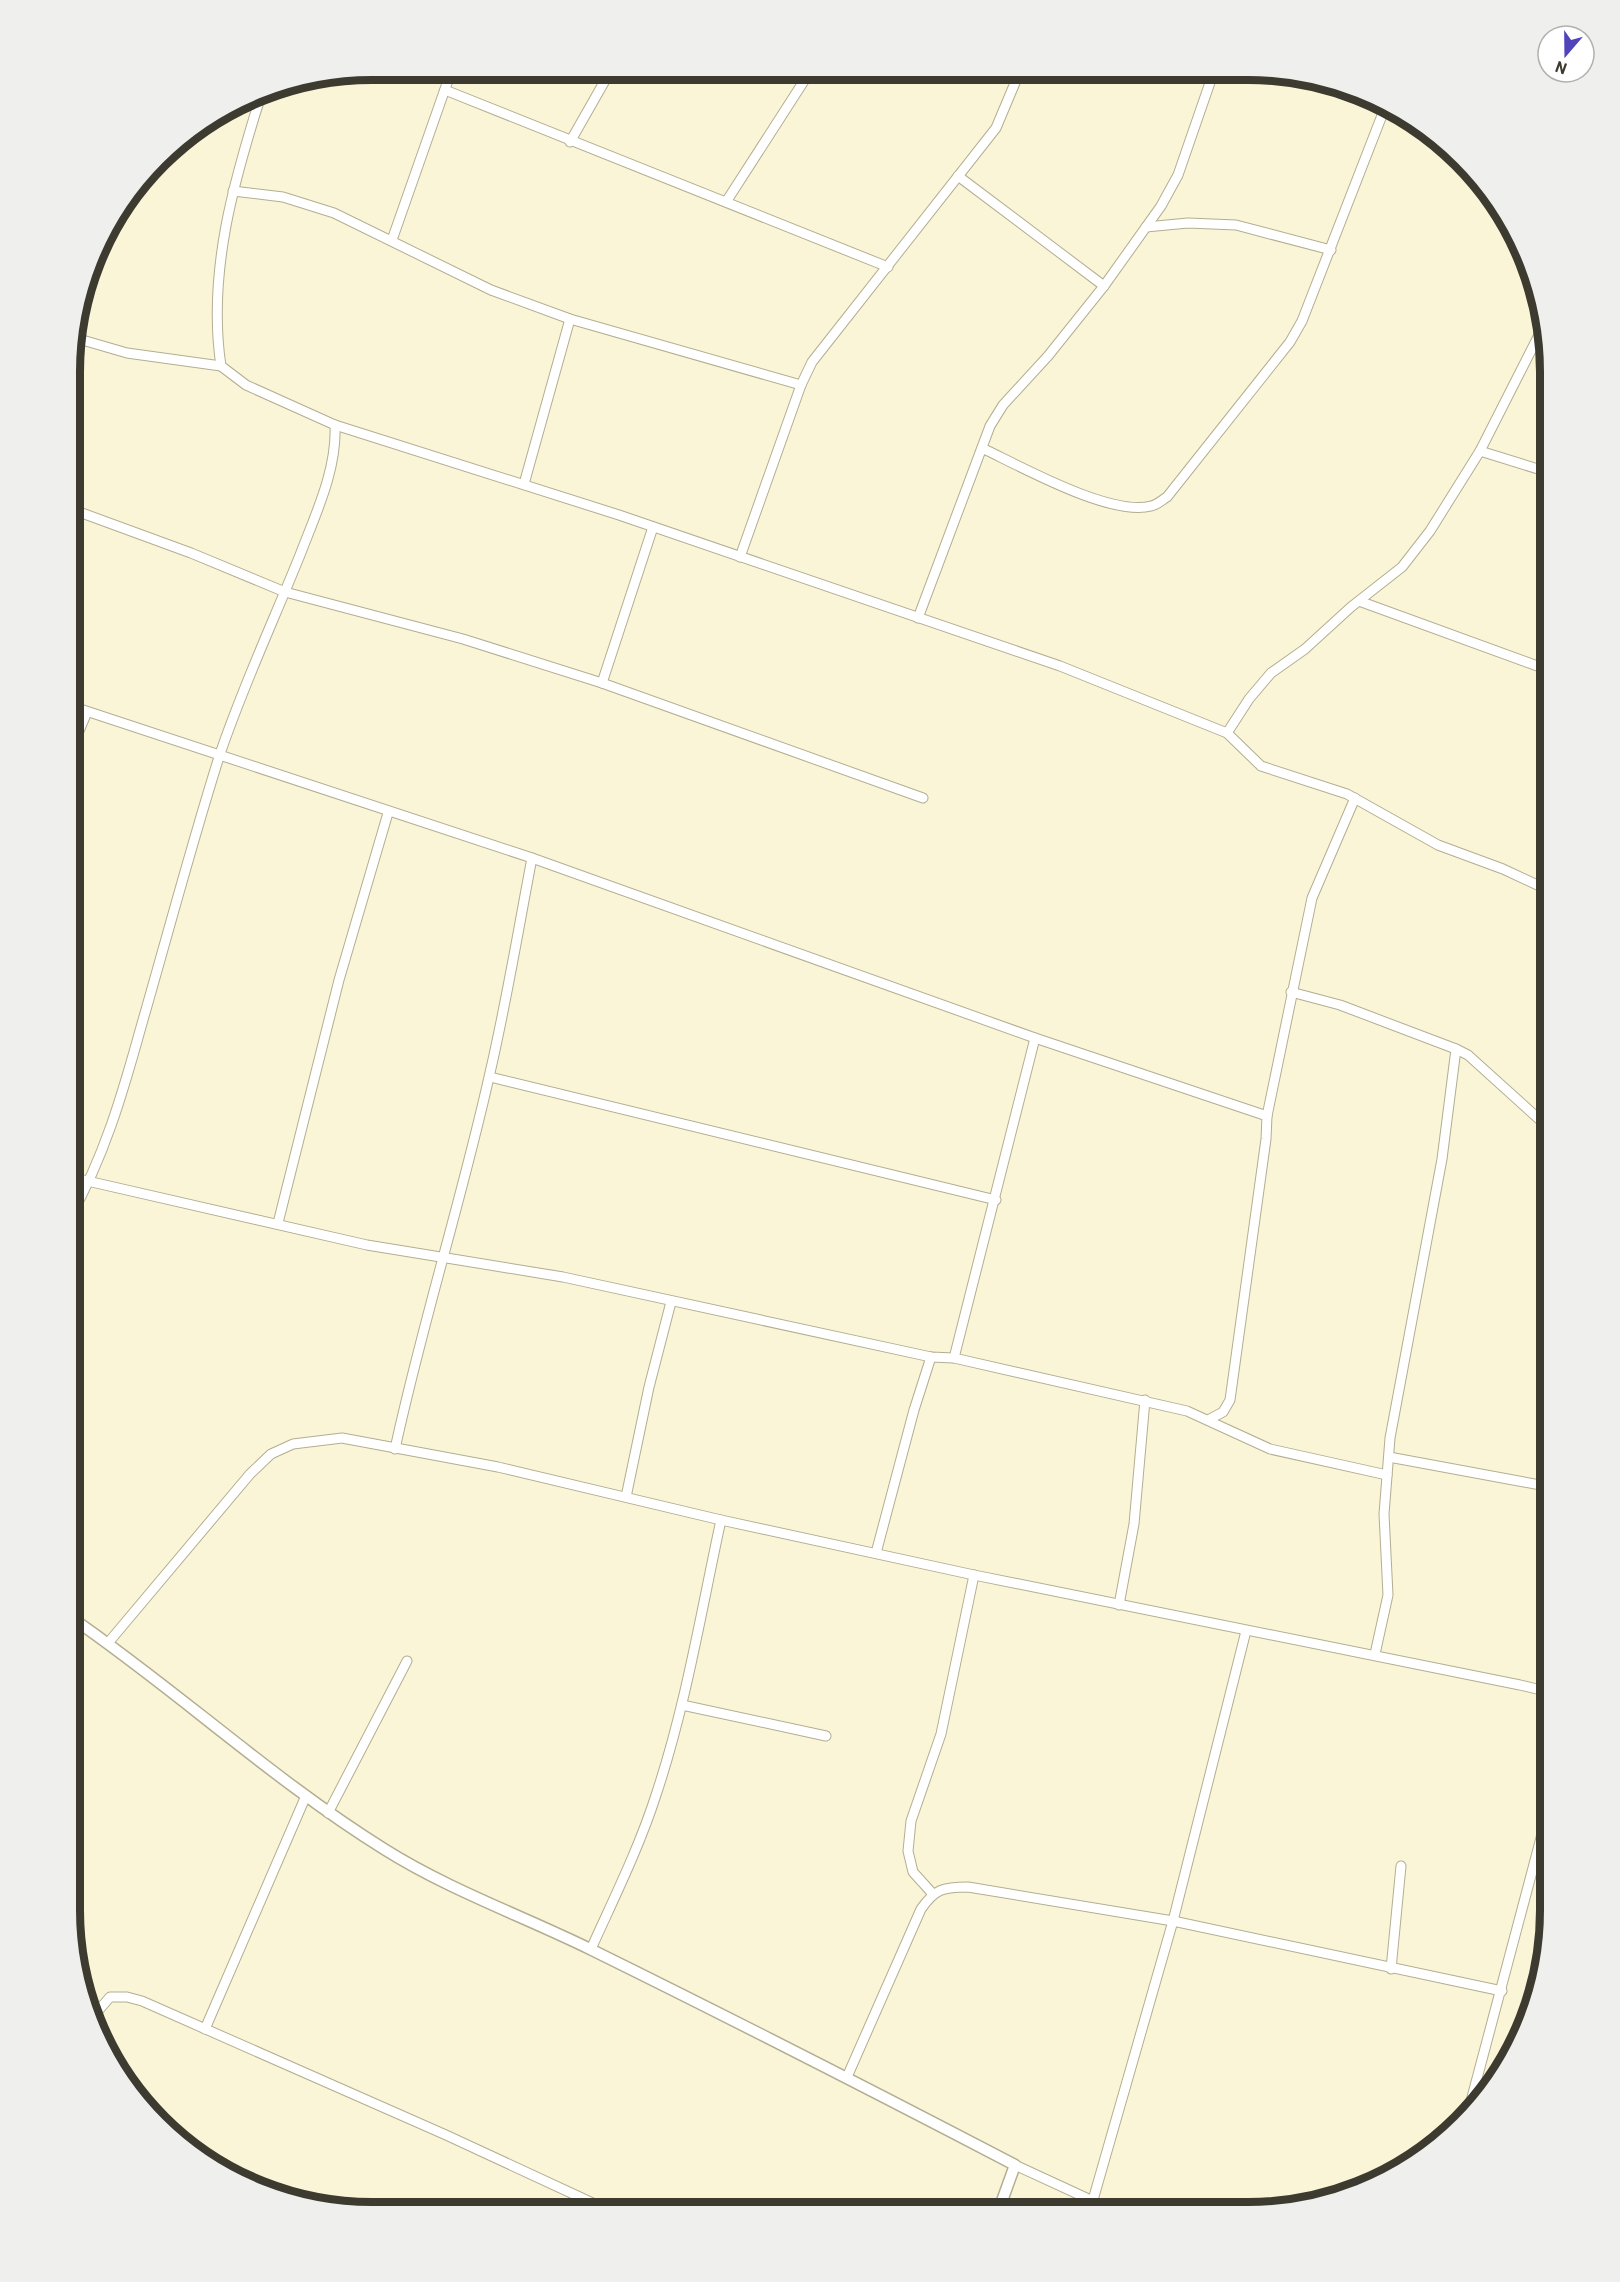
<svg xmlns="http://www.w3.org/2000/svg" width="1620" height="2282" font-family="Barlow,sans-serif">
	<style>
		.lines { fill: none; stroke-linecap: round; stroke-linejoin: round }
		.minor-casing { stroke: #b3ae92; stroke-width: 11 }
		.tertiary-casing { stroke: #b3ae92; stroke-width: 13 }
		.minor { stroke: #fff; stroke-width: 9 }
		.tertiary { stroke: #fff; stroke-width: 10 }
		.rim { fill: none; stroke: #3d3b30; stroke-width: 8 }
	</style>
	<rect width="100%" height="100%" fill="#faf5d7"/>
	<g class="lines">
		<defs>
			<g id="minor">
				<path d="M445,90L888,267"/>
				<path d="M262,92C234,180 207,273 221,366L246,385L335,425L619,515L1060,666L1227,733L1261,766L1347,794L1438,845L1503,869L1548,890L1551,884"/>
				<path d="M570,142L611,70"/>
				<path d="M958,176L1104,286"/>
				<path d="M233,191L283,197L334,213L491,290L570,319L801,385"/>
				<path d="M726,202L811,70"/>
				<path d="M1146,227L1188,223L1236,225L1331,250"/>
				<path d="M392,240L452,69"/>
				<path d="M72,337L127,353L221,366"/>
				<path d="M982,448C1020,466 1111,517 1151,506C1157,505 1162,500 1167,497L1290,342L1302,321L1386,105"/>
				<path d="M1480,451L1551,473"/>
				<path d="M524,484L570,319"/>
				<path d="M71,509L191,553L285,592L463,639L602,683L923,798"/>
				<path d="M740,557L801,385L812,362L996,128L1020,71"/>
				<path d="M1359,601L1551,671"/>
				<path d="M918,618L990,426L1003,405L1048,356L1104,286L1161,206L1178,175L1214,71"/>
				<path d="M602,683L653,527"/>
				<path d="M71,706L532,858L1035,1038L1267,1116"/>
				<path d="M1227,733L1249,699L1271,673L1305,649L1351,607L1402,567L1430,531L1480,451L1546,321"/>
				<path d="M71,750L87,712"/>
				<path d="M1291,992L1340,1005L1456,1049L1442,1159L1390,1438L1384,1514L1388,1595L1375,1654"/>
				<path d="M1456,1049L1468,1055L1551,1130"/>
				<path d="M490,1077L996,1200"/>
				<path d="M70,1177L367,1245L563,1277L931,1357L954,1358L1187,1411L1270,1449L1387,1475"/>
				<path d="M70,1217C104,1158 123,1092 141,1027C167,937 191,846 219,757C242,688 273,622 300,555C316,513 337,470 335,425"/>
				<path d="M278,1223L339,980L388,813"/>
				<path d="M954,1358L1035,1038"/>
				<path d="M1208,1420L1223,1412L1230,1400L1266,1139L1267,1116L1312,898L1355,798"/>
				<path d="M395,1449C422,1324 461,1202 489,1077C506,1005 518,931 532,858"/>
				<path d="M1389,1457L1551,1487"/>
				<path d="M626,1497L649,1387L671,1302"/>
				<path d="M876,1553L914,1410L931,1357"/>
				<path d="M1119,1605L1134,1524L1145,1400"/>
				<path d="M108,1643L250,1474L271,1454L293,1444L342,1438L498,1467L721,1520L974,1575L1520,1685L1541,1690L1550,1696"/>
				<path d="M1541,1690L1550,1648"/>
				<path d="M682,1705L826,1736"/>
				<path d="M328,1813L407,1661"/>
				<path d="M932,1893L913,1872L908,1851L911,1821L941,1734L974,1575"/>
				<path d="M591,1949C614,1898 639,1848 656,1795C686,1705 701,1612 721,1520"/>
				<path d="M1391,1969L1401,1866"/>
				<path d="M91,2019L110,1997H127L142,2001L446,2135L610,2211"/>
				<path d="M205,2029L305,1798"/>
				<path d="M847,2077L921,1909C935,1889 943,1887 968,1887L1173,1921L1502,1991"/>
				<path d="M1467,2116L1550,1804"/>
				<path d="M1015,2165L1119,2213"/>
				<path d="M1093,2200L1173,1921L1246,1631"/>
			</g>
			<path id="tertiary" d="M69,1616C177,1690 273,1780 384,1849C449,1890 523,1916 592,1950C734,2020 875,2092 1015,2165L998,2212"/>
		</defs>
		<use href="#minor" class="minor-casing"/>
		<use href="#tertiary" class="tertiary-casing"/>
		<use href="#minor" class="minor"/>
		<use href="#tertiary" class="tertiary"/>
	</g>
	<path d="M0 0H1620V2282H0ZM372 80H1248A292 292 0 0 1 1540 372V1910A292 292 0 0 1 1248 2202H372A292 292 0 0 1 80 1910V372A292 292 0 0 1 372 80Z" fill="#efefee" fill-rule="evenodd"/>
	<path class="rim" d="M372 80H1248A292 292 0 0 1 1540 372V1910A292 292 0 0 1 1248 2202H372A292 292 0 0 1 80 1910V372A292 292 0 0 1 372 80Z"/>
	<g transform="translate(1566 54) rotate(200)"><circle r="28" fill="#ffffff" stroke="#b1b1ac" stroke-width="1.5"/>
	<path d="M0-4.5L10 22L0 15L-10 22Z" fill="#5143ba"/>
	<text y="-9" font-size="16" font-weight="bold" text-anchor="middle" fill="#3d3b30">N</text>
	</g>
</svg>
